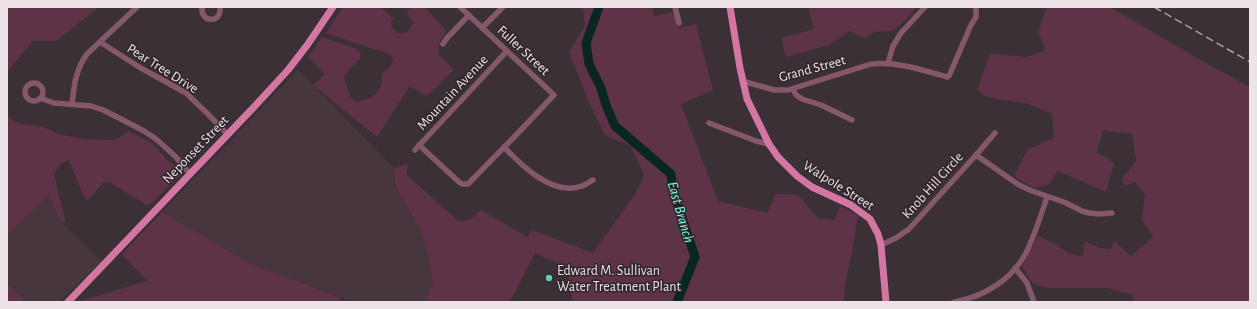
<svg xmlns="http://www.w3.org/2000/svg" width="1257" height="309" font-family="'Alegreya Sans',sans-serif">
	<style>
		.built { fill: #48363e }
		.green { fill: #5e3347 }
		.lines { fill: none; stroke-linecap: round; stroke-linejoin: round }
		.river { stroke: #092622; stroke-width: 9 }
		.minor { stroke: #85576b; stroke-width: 5.5 }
		.major { stroke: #d377a2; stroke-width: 7 }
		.rail { stroke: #a79ea2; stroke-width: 1.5; stroke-dasharray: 8 4; stroke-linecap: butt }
		.poi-dot { fill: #5acebd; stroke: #31262b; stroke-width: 1.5 }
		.labels { text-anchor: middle; stroke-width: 3; stroke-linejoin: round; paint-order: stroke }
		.street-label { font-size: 14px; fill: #ece4e7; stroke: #31262b }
		.poi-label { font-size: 14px; fill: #ece4e7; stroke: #31262b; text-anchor: start }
		.water-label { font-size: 15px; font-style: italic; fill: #77f8e4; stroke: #31262b }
	</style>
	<rect width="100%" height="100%" fill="#3b3035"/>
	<g class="built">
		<path d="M298,70L394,168L395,183L403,200L421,231L427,252L433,284L424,302H352L252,264L162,212Z"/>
		<path d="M47,193L60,221L102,261L59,302H26L7,283V235Z"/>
	</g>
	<g class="green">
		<path d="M7,7H99L56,41H33L7,72Z"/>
		<path d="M343,7H381L394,19L391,23L392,28L397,33H406L414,22L407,15L408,11L411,7H425L446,31L440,41L438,53L454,70L427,96L410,86L377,137L313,85L325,74L308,57L322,37L357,49L361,54L360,59L354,64L344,77L350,97L356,102C375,99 382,92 382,73L390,67L393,61L391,56L383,51L373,49L326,33Z"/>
		<path d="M583,7H652L654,16L673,12L678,28L696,24L713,90L681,104L718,201L767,213L776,194L798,195L818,218L834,220L840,206L858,215L853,247L845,284L844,302H573L568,283L570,269L535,253L513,296L509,302H424L433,284L427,252L421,231L403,200L395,183L394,168L408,164L406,174L459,222L470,220L481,210L527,237L532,230L593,253L636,193L644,175L631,146L605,135L590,105L569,52L585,26Z"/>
		<path d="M808,7L814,9L815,7H916L911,14L893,31L874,32L865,38L849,31L829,45L786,57L781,38L814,29Z"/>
		<path d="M1045,7H1110L1197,58L1250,87V302H1132L1134,295L1107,288H1049L1033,284L1022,267L1038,236L1056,244L1069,254L1083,256L1085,241L1100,248L1110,249L1115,242L1131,256L1153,237L1142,219L1145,194L1135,182L1124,186L1122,179L1136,161L1132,134L1103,130L1097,153L1108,158L1114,164L1106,192L1058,171L1048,185L1034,188L1014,176L1028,149L1054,138L1052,114L1029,104L987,97L977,90L990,54L1027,57L1046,50L1038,33L1046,8Z"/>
		<path d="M7,115L15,122L22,124L44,127L58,134L84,139L111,140L117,139L129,131L150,142L158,149L167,160L180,169V175L153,202L148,205L145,204L109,182L103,183L88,200L85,199L69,161C60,162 58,167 54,174L65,220L64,222L60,221L48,195L7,235Z"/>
		<path d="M162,212L252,264L339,297L341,302H77L147,281L122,254Z"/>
		<path d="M7,283L26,302H7Z"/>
	</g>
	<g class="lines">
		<path class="river" d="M599,7L586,43L589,64L601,88L606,105L615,126L671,174L674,194L695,257L677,302"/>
		<g class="minor">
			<path d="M202,7C200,23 222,24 220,7"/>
			<path d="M675,7L679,23"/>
			<path d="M482,28L503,7"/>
			<path d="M100,42L139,67L186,93L208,114L227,134"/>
			<path d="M443,44L447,38L469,15"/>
			<path d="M888,63L893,46L901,33L925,7"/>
			<path d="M742,81L774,90H788L871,64C897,61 922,70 947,77L949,76L971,25L976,17V8L975,7"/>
			<circle cx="34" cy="92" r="9"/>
			<path d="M793,89L796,95L802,99L821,105L852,120"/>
			<path d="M40,98L54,103L91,106L103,110L119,118L144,131L156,139L175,156L190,174"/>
			<path d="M72,104C74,85 76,69 87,54L137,7"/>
			<path d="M709,123L756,141L769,144"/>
			<path d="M419,145L459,182L462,184H468L519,132L554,95L460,7"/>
			<path d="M504,147C521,165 553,197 582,186C586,185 589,182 593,180"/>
			<path d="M415,150L507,51"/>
			<path d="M976,155L1019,185L1032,191L1064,202L1082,211L1089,213L1099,214L1112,213"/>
			<path d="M881,245L896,238L909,229L976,155L995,133"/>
			<path d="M1015,268L1027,283L1034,302"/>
			<path d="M954,302C984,297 1013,279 1027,251C1035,234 1041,215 1047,197"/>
		</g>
		<g class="major">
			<path d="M730,7L740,68L747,99L769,144L778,157L797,176L812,187L851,205L870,219L878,234L881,245L886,302"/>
			<path d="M68,302L254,107L288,70L308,44L333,7"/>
		</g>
		<path class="rail" d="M1154,7L1250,62"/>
	</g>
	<circle class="poi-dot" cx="549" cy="278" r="4"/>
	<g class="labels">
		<g class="street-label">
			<text transform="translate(524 50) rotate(43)" y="5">Fuller Street</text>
			<text transform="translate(163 68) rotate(32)" y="5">Pear Tree Drive</text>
			<text transform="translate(812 68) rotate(-15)" y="5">Grand Street</text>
			<text transform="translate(452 92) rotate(-47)" y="5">Mountain Avenue</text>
			<text transform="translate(195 149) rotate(-46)" y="5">Neponset Street</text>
			<text transform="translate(839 185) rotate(32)" y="5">Walpole Street</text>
			<text transform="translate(932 185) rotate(-48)" y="5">Knob Hill Circle</text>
		</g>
		<g class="poi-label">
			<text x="557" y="275">Edward M. Sullivan<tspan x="557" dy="16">Water Treatment Plant</tspan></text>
		</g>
		<g class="water-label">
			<text transform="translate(681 212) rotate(74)" y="5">East Branch</text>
		</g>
	</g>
	<rect width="1257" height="309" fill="none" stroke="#ece4e7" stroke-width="16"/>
</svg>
